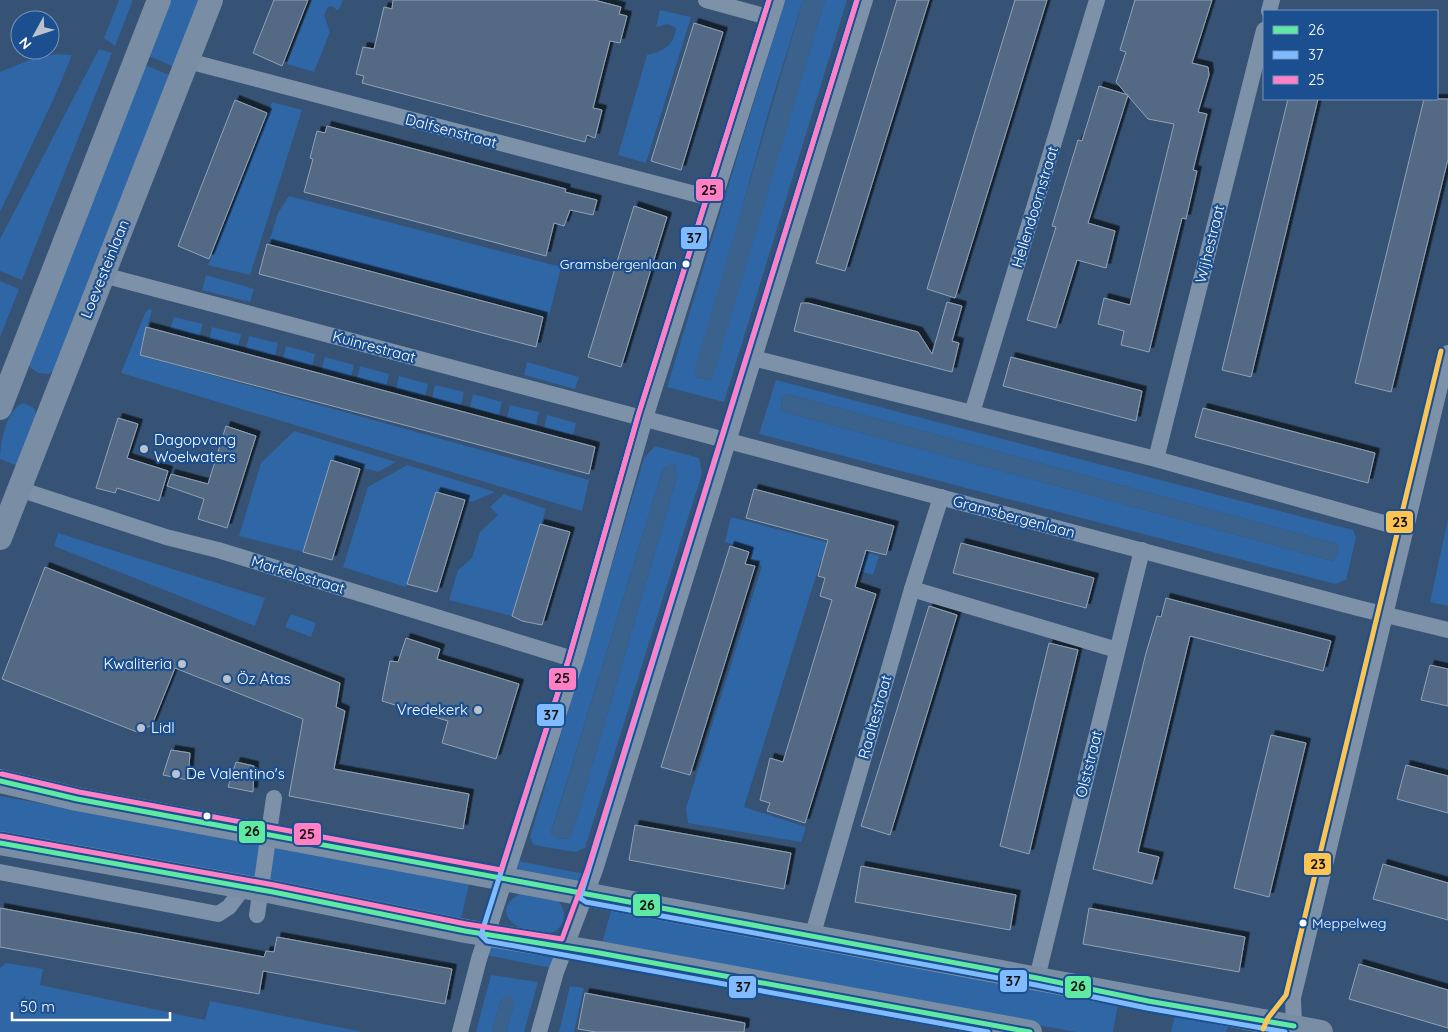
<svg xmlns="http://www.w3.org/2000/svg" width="1448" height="1032" font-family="Quicksand,sans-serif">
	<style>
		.green { fill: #2f66a5; fill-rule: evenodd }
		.water { fill: #3b618d }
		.building { fill: #526984; stroke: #92a2b6; filter: url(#shadow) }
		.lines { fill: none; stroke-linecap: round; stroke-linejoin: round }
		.street { stroke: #7d92a8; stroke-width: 16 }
		.secondary { stroke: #798da4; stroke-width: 24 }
		.bus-1-casing { stroke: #1b4f8f; stroke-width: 9 }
		.bus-2-casing { stroke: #1b4f8f; stroke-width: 9 }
		.bus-3-casing { stroke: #1b4f8f; stroke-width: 9 }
		.bus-4-casing { stroke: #1b4f8f; stroke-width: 9 }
		.bus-1 { stroke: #60e9a3; stroke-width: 5 }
		.bus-2 { stroke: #80bbff; stroke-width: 5 }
		.bus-3 { stroke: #ff80c5; stroke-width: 5 }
		.bus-4 { stroke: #fcc553; stroke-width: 5 }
		.bus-dot { fill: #fff; stroke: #1b4f8f; stroke-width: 2 }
		.poi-dot { fill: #b9c2ce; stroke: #1b4f8f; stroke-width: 2 }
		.labels { text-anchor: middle; stroke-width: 4.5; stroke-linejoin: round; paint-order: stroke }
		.bus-label { font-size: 14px; fill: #fff; stroke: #1b4f8f; text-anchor: end }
		.street-label { font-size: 15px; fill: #fff; stroke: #1b4f8f }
		.poi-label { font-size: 15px; fill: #fff; stroke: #1b4f8f; text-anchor: start }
		.line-badge { stroke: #1b4f8f; stroke-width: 2 }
		.pale-badge-label { font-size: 14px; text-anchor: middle; font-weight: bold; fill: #111 }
	</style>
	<defs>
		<filter id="shadow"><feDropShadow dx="4.5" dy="-4.5" stdDeviation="0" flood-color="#0009"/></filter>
	</defs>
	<rect width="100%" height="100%" fill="#365274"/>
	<g class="green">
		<path d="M119,0H133L115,46L104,38Z"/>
		<path d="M168,0H201L175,67L146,55Z"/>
		<path d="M312,0H343L338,11L332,6L328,7L324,15L330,32L314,72L287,64Z"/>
		<path d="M785,0H803L769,110L696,377L711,380L825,0H847L724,402L667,387Z"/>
		<path d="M660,10L691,17L646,163L618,155L647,55C663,51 674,46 676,28L668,24L656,27Z"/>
		<path d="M99,49L112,53L22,280L0,271V239Z"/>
		<path d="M56,54L72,55L55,96L0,212V72L32,59Z"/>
		<path d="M142,64L172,76L57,368L49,374L38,373L30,367L29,356Z"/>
		<path d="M272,102L302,110L250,275L208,265Z"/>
		<path d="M289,196L561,267L549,316L269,242L278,213Z"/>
		<path d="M206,275L254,289L250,302L202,290Z"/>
		<path d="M0,281L19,289L0,337Z"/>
		<path d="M149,309L152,310L139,355L589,480L582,511L121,373L145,313Z"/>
		<path d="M174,317L203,324L199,337L170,329Z"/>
		<path d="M212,327L241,334L238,347L209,340Z"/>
		<path d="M249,336L278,343L275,356L246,349Z"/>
		<path d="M286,346L315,354L312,367L283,359Z"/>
		<path d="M325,357L354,365L351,378L321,370Z"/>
		<path d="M527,362L579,377L575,389L524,375Z"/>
		<path d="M360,366L389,374L386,387L357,379Z"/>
		<path d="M399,376L428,384L425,397L396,389Z"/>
		<path d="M776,380L1353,530L1356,538L1346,580L1335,584L759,434ZM787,394L1337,544L1338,552L1333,561L781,411L782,397Z"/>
		<path d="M435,385L464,392L461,405L432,399Z"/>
		<path d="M473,394L502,402L499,415L470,407Z"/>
		<path d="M23,403L34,408L36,414L18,466L0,459C0,443 6,410 23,403Z"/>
		<path d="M510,405L539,412L536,425L507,418Z"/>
		<path d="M547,415L576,423L573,435L544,428Z"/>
		<path d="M294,431L396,462L378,472L331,459L303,552L239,536L261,463Z"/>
		<path d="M655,446L699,458L702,473L585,848L575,852L534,845L530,837L644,458ZM676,466L675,473H678L577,817L569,839L557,838L551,833L663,469Z"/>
		<path d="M407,465L495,492L472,502L436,491L406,587L343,567L368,487Z"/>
		<path d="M504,494L546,509L512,616L449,600L458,570L472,558L480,532L498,515L490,507Z"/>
		<path d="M731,517L879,556L873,575L821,560L744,807L806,827L801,842L688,823L686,808L762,566L751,562L753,552L725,542Z"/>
		<path d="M1448,519V606L1430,602Z"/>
		<path d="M58,533L265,598L255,626L54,546Z"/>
		<path d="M291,614L316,623L311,637L285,627Z"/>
		<path d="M0,796L441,876L469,885L461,919L0,832Z"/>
		<path d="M518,861L585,874L578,885L518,873L517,869Z"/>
		<path d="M521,893C531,894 547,894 555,899C570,908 565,932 548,933C522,936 485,913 521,893Z"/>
		<path d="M613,904L1118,1004L1113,1032H1076L633,952L600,950Z"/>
		<path d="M489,945L553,956L551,968L486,955Z"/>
		<path d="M6,963L43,969L40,985L205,1020L210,1001L363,1032H0V968Z"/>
		<path d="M491,975L538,982L524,1032H506L514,1004L504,998L500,1002L492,1032H476Z"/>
		<path d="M570,986L584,988L574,1032H559Z"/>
		<path d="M1175,1015L1228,1026L1226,1032H1171Z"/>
	</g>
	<g class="water">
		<path d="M803,0H825L712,380L696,377L694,372Z"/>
		<path d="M787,394L1337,544L1338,552L1333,561L781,411L782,396Z"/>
		<path d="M670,463L676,465L675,472L678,473L577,817L569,839L557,838L551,834L663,469H666Z"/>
		<path d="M506,995L512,996L514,1004L506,1032H492L500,1002Z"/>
	</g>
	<g class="building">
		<path d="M274,0H308L282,66L253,53Z"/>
		<path d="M393,0H594L621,7L619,14L627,16L620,43L610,41L600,80L593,108L602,110L595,138L587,135L585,142L362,83L364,76L356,74L363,47L374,49L384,7L392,9Z"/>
		<path d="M897,0H929L845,271L816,263Z"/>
		<path d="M1015,0H1047L955,298L927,289Z"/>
		<path d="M1135,0H1212L1192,63L1208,67L1209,75L1198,112L1207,114L1193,170L1197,171L1186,219L1182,218L1149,352L1121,345L1124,331L1098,324L1104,298L1130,305L1174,124L1148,119L1116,82L1126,52L1120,50Z"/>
		<path d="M694,23L723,32L681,170L651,161Z"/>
		<path d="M1099,86L1128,95L1088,223L1115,231L1106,268L1077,260L1056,328L1027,320L1056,227L1052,226L1064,186L1078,140L1082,141Z"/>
		<path d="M1288,99H1318L1251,377L1222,370Z"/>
		<path d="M1424,99H1448V159L1391,392L1355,383Z"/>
		<path d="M235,100L267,113L209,259L178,246Z"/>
		<path d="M327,126L566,189L565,192L597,200L593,215L570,210L564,226L554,223L546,256L304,192L313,159L310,158L317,131L325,133Z"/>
		<path d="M634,206L667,217L621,367L588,357Z"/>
		<path d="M267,244L543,317L536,347L259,274Z"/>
		<path d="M947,302L962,306L952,341L959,343L952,372L794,331L801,303H808L918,332L932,354Z"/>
		<path d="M146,327L595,447L589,474L140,355Z"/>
		<path d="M1011,357L1142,391L1136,421L1003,386Z"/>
		<path d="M1203,408L1375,453L1368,483L1195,437Z"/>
		<path d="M118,418L138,424L127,458L168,471L159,501L117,488L115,493L96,488Z"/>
		<path d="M226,426L256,436L227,528L198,519L204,499L167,486L171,474L208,484Z"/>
		<path d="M331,460L360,469L332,560L303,552Z"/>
		<path d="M754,489L894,526L886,555L866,550L855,587L876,594L805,823L767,811L770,803L760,800L770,758L783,762L832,600L820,596L825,578L818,576L828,540L746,518Z"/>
		<path d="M436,492L465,500L437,592L407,584Z"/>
		<path d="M540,524L570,532L542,625L522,621L512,616Z"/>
		<path d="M961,543L1094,578L1086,608L953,573Z"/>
		<path d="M730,546L749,552L745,564L755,566L690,775L661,767Z"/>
		<path d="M45,567L340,683L336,707L345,711L334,769L469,794L463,829L289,796L303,719L175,668L152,725L137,732L2,679Z"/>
		<path d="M1166,598L1331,641L1323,671L1190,636L1138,852L1159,857L1152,884L1093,869L1146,653L1157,616L1161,617Z"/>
		<path d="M929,606L957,615L890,835L861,826Z"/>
		<path d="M406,638L440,649L437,659L519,684L496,759L442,743L448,721L382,701L390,661L398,662Z"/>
		<path d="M1049,643L1078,650L1029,854L1000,846Z"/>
		<path d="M1430,665L1448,669V706L1421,700Z"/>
		<path d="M1271,735L1306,743L1269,897L1234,888Z"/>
		<path d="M171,750L190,753L188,780L163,775Z"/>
		<path d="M236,762L254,766L253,792L228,787Z"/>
		<path d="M1406,765L1448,776V813L1397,799Z"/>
		<path d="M635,825L791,853L784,889L629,860Z"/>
		<path d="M1383,864L1448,883V920L1373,899Z"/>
		<path d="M861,866L1016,895L1010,930L855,902Z"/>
		<path d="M0,908L264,957L266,951L274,952L277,937L452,969L445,1004L263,971L259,994L0,947Z"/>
		<path d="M1089,908L1245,937L1239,972L1083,944Z"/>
		<path d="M1359,964L1448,990V1028L1349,999Z"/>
		<path d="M585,993L745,1023L744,1032H596L578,1029Z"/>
	</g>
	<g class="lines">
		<g class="street">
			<path d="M706,0L771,18"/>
			<path d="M1269,11L1272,0"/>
			<path d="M188,61L714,199"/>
			<path d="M103,275L1358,608L1448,630"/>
			<path d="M753,358L1156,459L1405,529"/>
			<path d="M972,413L1097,0"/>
			<path d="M1156,459L1264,30"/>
			<path d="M19,489L166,537L218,550L576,660"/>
			<path d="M912,589L1117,650"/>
			<path d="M0,872L218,914L229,907L243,888"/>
			<path d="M257,915L274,798"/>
			<path d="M812,937L912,589L941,497"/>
			<path d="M1037,978L1142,550"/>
			<path d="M1294,1026L1293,998L1448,353"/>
			<path d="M460,1032L479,959L576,660L645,418L777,0"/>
			<path d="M539,1032L556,972L595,870L865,0"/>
		</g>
		<g class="secondary">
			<path d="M0,408L159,0"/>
			<path d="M0,538L211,0"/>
			<path d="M0,781L77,799L1321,1032"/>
			<path d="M0,843L273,892L465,931L594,952L1030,1032"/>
		</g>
		<defs>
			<g id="bus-1">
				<path d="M0,781L77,799L1037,978L1148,1001L1294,1026"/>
				<path d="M0,843L273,892L465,931L594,952L1030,1032"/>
			</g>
			<g id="bus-2">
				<path d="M769,0L638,416L569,658L481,935L487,941L988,1032"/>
				<path d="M857,0L580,898L586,902L1036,985L1147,1008L1285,1032"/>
			</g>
			<g id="bus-3">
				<path d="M2,774L79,792L501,870L569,658L638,416L769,0"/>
				<path d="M1,836L274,885L466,924L562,939L588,868L857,0"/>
			</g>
			<path id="bus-4" d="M1263,1029L1268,1018L1286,995L1441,351"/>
		</defs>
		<use href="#bus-1" class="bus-1-casing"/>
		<use href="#bus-2" class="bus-2-casing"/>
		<use href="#bus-3" class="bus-3-casing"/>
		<use href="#bus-4" class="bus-4-casing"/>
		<use href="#bus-1" class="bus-1"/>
		<use href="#bus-2" class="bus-2"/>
		<use href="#bus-3" class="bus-3"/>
		<use href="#bus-4" class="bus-4"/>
	</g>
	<g class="bus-dot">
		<circle cx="686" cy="264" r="4.5"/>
		<circle cx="207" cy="816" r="4.5"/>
		<circle cx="1303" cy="923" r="4.5"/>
	</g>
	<g class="poi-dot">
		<circle cx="144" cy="449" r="5"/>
		<circle cx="182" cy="664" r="5"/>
		<circle cx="227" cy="679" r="5"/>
		<circle cx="478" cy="710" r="5"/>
		<circle cx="141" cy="728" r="5"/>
		<circle cx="176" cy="774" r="5"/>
	</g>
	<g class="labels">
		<g class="bus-label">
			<text x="677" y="269">Gramsbergenlaan</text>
			<text x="1312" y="928" text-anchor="start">Meppelweg</text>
		</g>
		<g class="street-label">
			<text transform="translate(451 131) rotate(15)" y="5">Dalfsenstraat</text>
			<text transform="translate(1035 207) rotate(-73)" y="5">Hellendoornstraat</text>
			<text transform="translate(1210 244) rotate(-76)" y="5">Wijhestraat</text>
			<text transform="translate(105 269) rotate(-68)" y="5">Loevesteinlaan</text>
			<text transform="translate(374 347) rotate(15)" y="5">Kuinrestraat</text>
			<text transform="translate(1014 517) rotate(15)" y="5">Gramsbergenlaan</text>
			<text transform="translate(298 575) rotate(17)" y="5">Markelostraat</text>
			<text transform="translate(875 717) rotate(-74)" y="5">Raaltestraat</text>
			<text transform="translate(1089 764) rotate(-76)" y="5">Olststraat</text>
		</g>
		<g class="poi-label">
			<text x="154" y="445">Dagopvang<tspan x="154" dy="17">Woelwaters</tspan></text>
			<text x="172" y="669" text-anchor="end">Kwaliteria</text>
			<text x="237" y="684">Öz Atas</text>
			<text x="468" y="715" text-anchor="end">Vredekerk</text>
			<text x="151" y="733">Lidl</text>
			<text x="186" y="779">De Valentino's</text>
		</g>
	</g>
	<g class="line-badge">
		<rect x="695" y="178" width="29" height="24" rx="5" fill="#ff80c5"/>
		<rect x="680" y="226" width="28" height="24" rx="5" fill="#80bbff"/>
		<rect x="1385" y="510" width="29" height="24" rx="5" fill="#fcc553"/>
		<rect x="548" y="667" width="29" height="24" rx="5" fill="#ff80c5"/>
		<rect x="536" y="703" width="29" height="24" rx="5" fill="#80bbff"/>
		<rect x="238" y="820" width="28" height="24" rx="5" fill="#60e9a3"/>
		<rect x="293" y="822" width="29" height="24" rx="5" fill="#ff80c5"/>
		<rect x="1303" y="852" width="29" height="24" rx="5" fill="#fcc553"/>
		<rect x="632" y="893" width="29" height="24" rx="5" fill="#60e9a3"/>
		<rect x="999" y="969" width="29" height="24" rx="5" fill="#80bbff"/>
		<rect x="1064" y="975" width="28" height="24" rx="5" fill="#60e9a3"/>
		<rect x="728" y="975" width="29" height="24" rx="5" fill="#80bbff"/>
	</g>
	<g class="pale-badge-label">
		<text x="709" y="195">25</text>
		<text x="694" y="243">37</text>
		<text x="1400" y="527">23</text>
		<text x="562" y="683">25</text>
		<text x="551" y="720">37</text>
		<text x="252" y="836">26</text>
		<text x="307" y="839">25</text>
		<text x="1318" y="869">23</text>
		<text x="647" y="910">26</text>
		<text x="1013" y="986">37</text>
		<text x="1078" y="991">26</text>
		<text x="743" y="992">37</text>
	</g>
	<rect x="1263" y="10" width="175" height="90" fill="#1b4f8f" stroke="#7695bc"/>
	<rect x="1273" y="26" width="25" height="8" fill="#60e9a3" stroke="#7695bc"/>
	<text x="1308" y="35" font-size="15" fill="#ffffff">26</text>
	<rect x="1273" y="51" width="25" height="8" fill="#80bbff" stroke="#7695bc"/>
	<text x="1308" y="60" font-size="15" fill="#ffffff">37</text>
	<rect x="1273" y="76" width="25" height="8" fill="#ff80c5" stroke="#7695bc"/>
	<text x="1308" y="85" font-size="15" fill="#ffffff">25</text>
	<g transform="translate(35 35) rotate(230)"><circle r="24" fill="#1b4f8f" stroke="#7695bc"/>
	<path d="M0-4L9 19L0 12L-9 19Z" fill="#b9c2ce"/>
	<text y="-8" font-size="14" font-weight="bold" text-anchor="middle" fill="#ffffff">N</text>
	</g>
	<path d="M12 1012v8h158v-8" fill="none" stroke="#ffffff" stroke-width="2.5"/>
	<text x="20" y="1012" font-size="15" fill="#ffffff" stroke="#1b4f8f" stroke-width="4" paint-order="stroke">50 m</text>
</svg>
